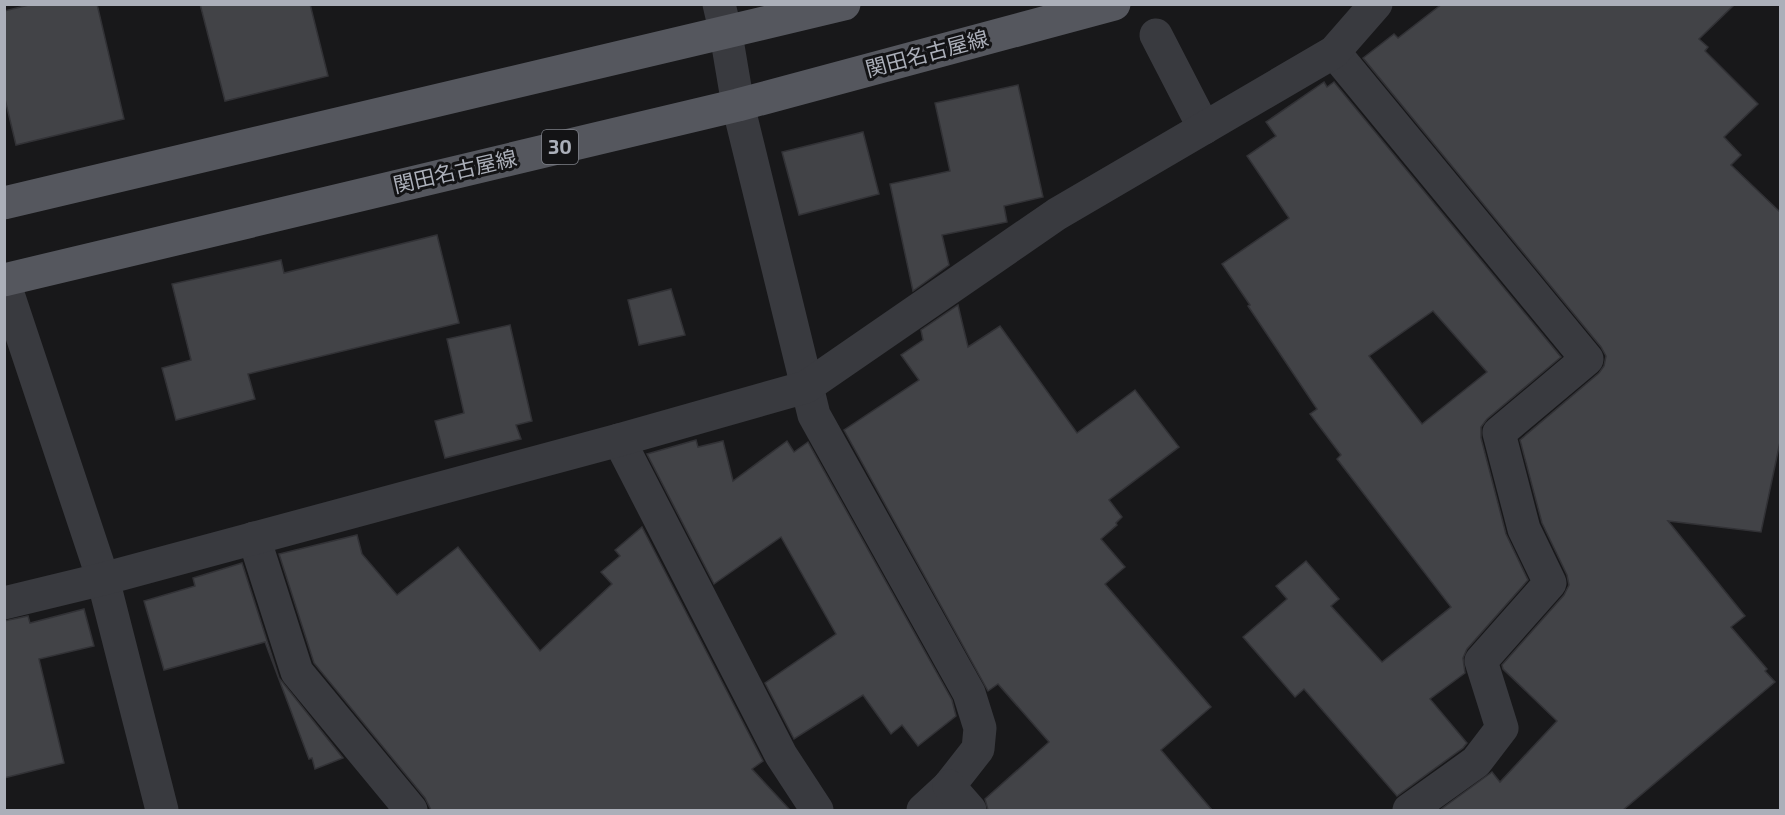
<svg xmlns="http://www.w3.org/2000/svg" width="1785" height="815" font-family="'Exo 2','Noto Sans JP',sans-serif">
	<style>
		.building { fill: #424347; stroke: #323236; stroke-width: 1.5; fill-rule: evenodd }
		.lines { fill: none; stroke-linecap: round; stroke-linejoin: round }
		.minor { stroke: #393a3f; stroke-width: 33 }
		.tertiary { stroke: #393a3f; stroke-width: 33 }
		.primary { stroke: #55575e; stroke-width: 33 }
		.labels { text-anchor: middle; stroke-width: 6; stroke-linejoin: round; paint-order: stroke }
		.shield { fill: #131315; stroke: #7d8088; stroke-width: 1.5 }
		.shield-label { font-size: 20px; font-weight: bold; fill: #abafb9 }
		.street-label { font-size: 21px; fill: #abafb9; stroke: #131315 }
	</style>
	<rect width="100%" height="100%" fill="#18181a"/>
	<g class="building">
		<path d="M33,4H97L124,119L16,145L4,95V11Z"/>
		<path d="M200,4H310L328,76L225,101Z"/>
		<path d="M1442,4H1735L1699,39L1708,47L1705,51L1758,104L1724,137L1741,155L1731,165L1780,212V442L1761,532L1668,521L1745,616L1731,627L1767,669L1765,671L1775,682L1623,810H1440L1492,772L1500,782L1557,721L1503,669L1502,665L1564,595L1569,585L1567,575L1542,523L1520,440L1599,373L1604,366L1606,356L1601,347L1363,58L1394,34L1398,38Z"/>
		<path d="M1324,82L1327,87L1334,82L1561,357L1487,419L1481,427V438L1506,534L1528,580L1467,649L1463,658L1465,673L1430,699L1467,743L1463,748L1397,796L1304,689L1295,697L1243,637L1287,599L1276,586L1306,561L1339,599L1331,606L1382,662L1451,607L1337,459L1341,455L1310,414L1317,409L1248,306L1250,305L1222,264L1289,218L1247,156L1276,136L1266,122ZM1433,311L1487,372L1422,424L1369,356Z"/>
		<path d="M1018,85L1043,197L1004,206L1007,222L942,235L949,265L913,291L890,184L950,171L935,103Z"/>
		<path d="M863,132L879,194L799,215L782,152Z"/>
		<path d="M437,235L459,323L248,374L255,399L176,420L162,368L191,360L172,284L281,260L284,273Z"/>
		<path d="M671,289L685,335L639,345L628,300Z"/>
		<path d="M958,305L968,347L1000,326L1077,433L1135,390L1179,447L1109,500L1122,517L1116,523L1117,525L1101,539L1125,567L1105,584L1211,707L1161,750L1212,810H988L985,799L1049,742L998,684L988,691L844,430L919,380L901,355L923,340L921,330Z"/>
		<path d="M510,325L532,421L516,425L521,439L445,458L435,421L464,413L447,339Z"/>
		<path d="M696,440L698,447L723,441L733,481L787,441L794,452L808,442L952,700L956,716L918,746L902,725L891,734L863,695L794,739L765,683L836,634L781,537L714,584L647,454Z"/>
		<path d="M642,527L763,761L752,769L790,810H431L425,798L314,663L279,554L357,535L362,554L397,595L458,547L540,651L612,584L601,572L620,556L615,550Z"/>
		<path d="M242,563L279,678L343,758L315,769L312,758L309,759L265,642L164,670L144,601L195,586L193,578Z"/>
		<path d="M84,609L94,646L39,659L64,763L4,778V621L28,616L30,623Z"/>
	</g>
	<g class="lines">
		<g class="minor">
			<path d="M726,34L738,105L814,415L969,693L980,728L978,749L949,786L923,810"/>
			<path d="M1156,35L1204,128"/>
			<path d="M1334,52L1587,359L1499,433L1524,529L1550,583L1481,661L1502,728L1476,762L1409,810"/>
			<path d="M4,282L103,579L162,810"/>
			<path d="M619,440L781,755L817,810"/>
			<path d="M254,538L297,672L411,810"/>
			<path d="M4,603L103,579L619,440L806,387L1057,214L1334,52L1376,4"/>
			<path d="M949,786L970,810"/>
		</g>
		<path class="tertiary" d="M719,4L726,34"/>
		<g class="primary">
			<path d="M4,203L844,4"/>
			<path d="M4,280L738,105L1114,4"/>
		</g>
	</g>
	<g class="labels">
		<rect class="shield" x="542" y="130" width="36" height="34" rx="4.5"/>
		<g class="shield-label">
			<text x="560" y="154">30</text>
		</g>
		<g class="street-label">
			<text transform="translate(927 54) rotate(-15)" y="7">関田名古屋線</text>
			<text transform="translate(455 172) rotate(-13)" y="7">関田名古屋線</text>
		</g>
	</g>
	<rect width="1785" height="815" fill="none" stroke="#abafb9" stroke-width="12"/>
</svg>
